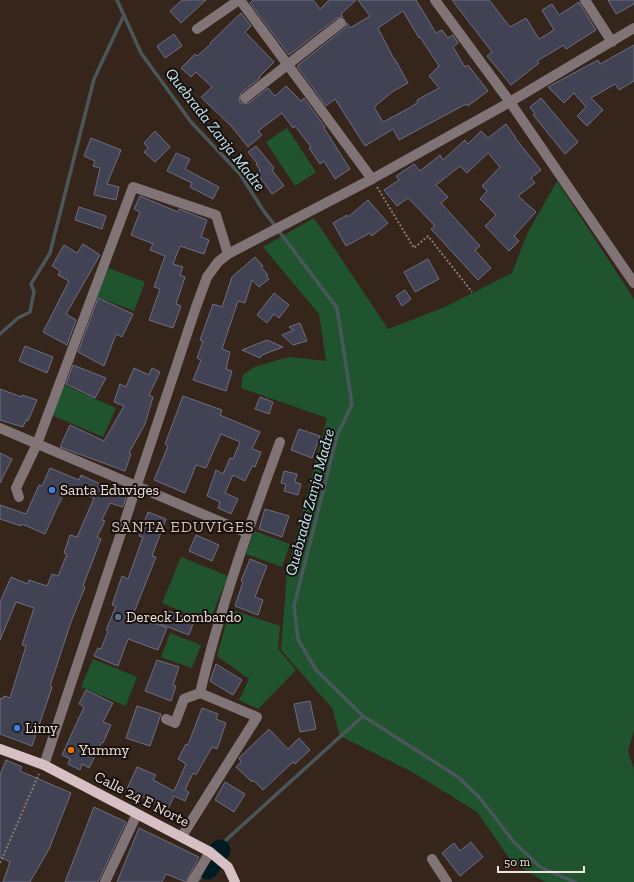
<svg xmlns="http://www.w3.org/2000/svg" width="634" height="882" font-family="'Zilla Slab',serif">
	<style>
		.green { fill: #1f542f }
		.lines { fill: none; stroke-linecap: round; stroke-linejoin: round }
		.stream { stroke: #49575a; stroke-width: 3.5 }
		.river { stroke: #021b22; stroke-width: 21 }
		.building { fill: #424255; stroke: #6d6e82; fill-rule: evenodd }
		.path { stroke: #897a72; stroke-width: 2; stroke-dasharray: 2 2; stroke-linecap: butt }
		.minor { stroke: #807476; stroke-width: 10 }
		.major { stroke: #d7c0c3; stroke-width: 10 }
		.shop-dot { fill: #3f7fe0; stroke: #18100c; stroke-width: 1.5 }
		.service-dot { fill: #5c6f8a; stroke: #18100c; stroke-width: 1.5 }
		.food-dot { fill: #e8710a; stroke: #18100c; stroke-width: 1.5 }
		.labels { text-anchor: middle; stroke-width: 4; stroke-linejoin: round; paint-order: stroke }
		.poi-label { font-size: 15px; fill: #efe3dd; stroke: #18100c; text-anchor: start }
		.street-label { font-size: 15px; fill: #efe3dd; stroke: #18100c }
		.water-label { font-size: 16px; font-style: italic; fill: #c1eaf8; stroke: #18100c }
		.neighbourhood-label { font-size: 16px; letter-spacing: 1px; fill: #dac3b6; stroke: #18100c }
	</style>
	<rect width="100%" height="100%" fill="#36251b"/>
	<g class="green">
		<path d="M287,128L316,172L295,186L266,142Z"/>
		<path d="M557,181L634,299V730L628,751L634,769V882H545L512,862L477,812L414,773L340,736L332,708L281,650L287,571L327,418L241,388L243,375L254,367L289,357L326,361L319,314L263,247L314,218L388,329L445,307L512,273L527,234Z"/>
		<path d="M108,268L145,282L134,311L97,297Z"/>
		<path d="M62,384L116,408L103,437L49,414Z"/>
		<path d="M254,531L290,544L282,567L246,554Z"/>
		<path d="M181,557L228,576L209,623L162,603Z"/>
		<path d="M230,609L280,626L278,649L296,670L258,709L239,700L249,679L217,656Z"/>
		<path d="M170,633L201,645L192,668L161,657Z"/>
		<path d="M93,659L137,677L126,706L81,687Z"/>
	</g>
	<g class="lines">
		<g class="stream">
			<path d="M117,0L141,53L191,122L240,174L263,210L337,308L352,404L337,436L294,606L298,639L316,670L363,716L458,777L479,797L514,842L540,867L575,882"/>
			<path d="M0,334L18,318L30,312L34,292L31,284L50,253L94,79L124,15"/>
			<path d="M220,850L226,840L363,716"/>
			<path d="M198,880L208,869"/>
		</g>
		<path class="river" d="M208,869L220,850"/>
	</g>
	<g class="building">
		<path d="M182,0H206L181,23L170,11Z"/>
		<path d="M253,0H313L320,9L329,0H356L341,14L343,17L337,18L289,55L250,3Z"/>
		<path d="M358,0H416L436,33L442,30L448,38L453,35L458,43L453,47L465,67L468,65L488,91L468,106L466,104L399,140L393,129L365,146L335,99L326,106L297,66L345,28L347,23L350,28L370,16ZM403,11L419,38L420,37L439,66L429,76L439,88L417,100L418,102L411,107L383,122L374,107L392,92L408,83L395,59H394L378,28Z"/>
		<path d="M452,0H489L510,27L526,18L539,39L554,30L542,10L552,4L559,15L579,2L596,30L566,49L564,45L537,61L539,63L511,85L487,56L492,52Z"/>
		<path d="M608,0H634V4L616,14Z"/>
		<path d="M241,13L251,26L245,32L274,62L259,77L260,78L241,93L239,99L240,102L243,104L249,103L268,88L275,96L286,86L301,101L304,98L325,127L324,128L350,169L335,179L324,161L320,164L309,148L311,147L295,126L293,128L282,113L258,131L262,135L248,147L232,127L201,97L212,87L196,72L191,77L181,68L195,54L197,56L211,44L210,43Z"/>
		<path d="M174,34L182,46L165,58L157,46Z"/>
		<path d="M634,45V81L619,90L615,84L591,98L603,110L587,126L577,116L586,107L574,93L564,103L548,87L598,60L600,64Z"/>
		<path d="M541,98L578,142L565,154L533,115L535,114L530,107Z"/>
		<path d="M506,124L516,138H515L541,170L531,178L535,183L518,196L536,212L514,236L519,241L509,251L485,226L496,215L480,199L487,191L482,186L500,167L488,153L467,173L460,166L436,185L448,197L441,203L480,246L475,250L491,268L478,280L431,229L435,226L408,198L397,206L384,190L399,180L396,176L414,164L420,171L440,155L443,160L465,140L468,144L481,131L488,138Z"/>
		<path d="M155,131L170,147L155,162L144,152L148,148L144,143Z"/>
		<path d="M91,138L121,150L107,184L119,187L116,200L94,195L100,168L93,166L95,161L84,156Z"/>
		<path d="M256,146L274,168L272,170L284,186L272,194L257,173L260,170L256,164L257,163L248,152Z"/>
		<path d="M176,153L190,159L185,169L219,187L213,199L190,187L192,183L167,171Z"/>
		<path d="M140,196L178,212L179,209L207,220L201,237L209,240L204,254L180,246L173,264L183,267L180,275L185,277L176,304L181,306L173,328L149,320L160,289L154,287L165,256L150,250L153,244L131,235L140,212L134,209Z"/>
		<path d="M368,200L388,223L372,236L370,233L346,246L333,223L347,215L348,217Z"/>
		<path d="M79,207L106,216L102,229L75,220Z"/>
		<path d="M83,244L100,255L66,314L76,320L67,345L43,332L69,281L58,275L60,271L52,266L64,245L77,253Z"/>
		<path d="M255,257L263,266L261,267L268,275L266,276L269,279L259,287L252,280L245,303L238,301L222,349L230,352L226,369L232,371L226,391L193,380L201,360L197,358L203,341L200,340L213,304L222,307L232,277Z"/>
		<path d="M428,259L439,279L415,292L404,272Z"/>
		<path d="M405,290L411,299L402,306L396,296Z"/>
		<path d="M274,293L289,305L279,318L274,314L267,323L257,315Z"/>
		<path d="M98,298L133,314L122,337L116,334L104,366L78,352Z"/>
		<path d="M300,323L307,341L293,345L282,335L294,330L289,327Z"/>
		<path d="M267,340L283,347L262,355L260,358L242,350Z"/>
		<path d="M25,346L53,357L47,373L19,361Z"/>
		<path d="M73,365L106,378L95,398L66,384Z"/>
		<path d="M134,368L149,375L152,368L160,372L149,395L153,397L145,424L129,453L131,454L125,471L60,447L70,425L104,441L124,406L114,402L120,384L126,387Z"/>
		<path d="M0,389L22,397V395L37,400L28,421L26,420L23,427L0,420Z"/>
		<path d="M183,396L222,410L220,415L260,432L252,449L261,452L255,467L252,466L245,481L233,475L225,493L238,499L231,514L218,508L220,502L207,496L216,470L223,474L230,458L233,459L240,442L221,434L206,468L196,465L185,493L154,480L168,446L165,444Z"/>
		<path d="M260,397L273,402L269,414L255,409Z"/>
		<path d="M299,429L320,436L312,458L291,450Z"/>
		<path d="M0,453L12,459L0,483Z"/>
		<path d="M50,468L79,480L81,475L115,491L114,493L126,497L123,507L110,503L102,520L105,521L97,537L101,539L83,586L85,587L71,622L50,686L52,687L32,746L0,734V698L3,699L4,696L10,698L26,646L22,645L34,608L16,602L0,640V602L11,577L28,584L29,580L47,586L52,574L58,576L67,554L64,553L70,535L77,537L94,498L67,486L45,534L22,524L21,526L0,519V505L26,514L39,485L42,486Z"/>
		<path d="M284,471L297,474L295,482L301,484L298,495L284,491L286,484L281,483Z"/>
		<path d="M265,509L289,516L282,537L259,529Z"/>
		<path d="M148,512L166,519L152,556L156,557L133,615L167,628L158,650L128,639L118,666L94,656L98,648L101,649L108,631L106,630L116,606L112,605L122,576L128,579L143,537L139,536Z"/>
		<path d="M196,535L219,545L212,561L189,551Z"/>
		<path d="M250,559L267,566L255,597L263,600L258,615L235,606L243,582L241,581Z"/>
		<path d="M166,610L194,621L189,635L160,624Z"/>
		<path d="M157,660L179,667L173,685L176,686L171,701L145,691Z"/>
		<path d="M216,664L242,680L233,695L210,681Z"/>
		<path d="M86,690L113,703L103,722L111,725L103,743L102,742L89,768L82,764L80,770L68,764L70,759L62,755L84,707L79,704Z"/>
		<path d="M310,701L316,729L300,732L294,704Z"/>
		<path d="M137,706L161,714L150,746L126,738Z"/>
		<path d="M202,708L218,714L216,719L226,723L217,749L212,747L196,775L193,773L185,790L189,792L185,801L174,796L168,809L127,789L137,767L156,775L153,780L174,791L186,764L178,759L186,744L188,745Z"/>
		<path d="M269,729L288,749L299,738L310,750L295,764L293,762L263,790L253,780L252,782L236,767L241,762L239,758Z"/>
		<path d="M6,760L22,767L20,771L71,793L49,849L30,882H3L10,862L0,857V775Z"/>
		<path d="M225,782L245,794L234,812L215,800Z"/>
		<path d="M94,807L126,822L98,882H65Z"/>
		<path d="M139,828L199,857L186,882L166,874L162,882H117Z"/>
		<path d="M471,842L483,857L460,876L442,853L454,843L460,851Z"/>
	</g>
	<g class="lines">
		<g class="path">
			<path d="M377,187L414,248L428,236L472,292"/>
			<path d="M0,863L39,774"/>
		</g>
		<g class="minor">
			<path d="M240,0L372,179"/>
			<path d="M435,0L510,102L634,283"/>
			<path d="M585,0L612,42"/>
			<path d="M197,29L239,0"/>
			<path d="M245,98L341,23"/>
			<path d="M0,428L247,533"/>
			<path d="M19,497L16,488L37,444L133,187L216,215L228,254"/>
			<path d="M166,719L175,723L184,699L200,693"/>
			<path d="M44,765L196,307L207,277L218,262L228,254L372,179L510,102L634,28"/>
			<path d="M182,836L257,717L200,693C220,607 250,524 280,442"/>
			<path d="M432,859L447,882"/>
			<path d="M105,882L137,814"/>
			<path d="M192,882L210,852"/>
		</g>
		<path class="major" d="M0,749L44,765L210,852L228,867L235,882"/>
	</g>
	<g class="shop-dot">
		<circle cx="52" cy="490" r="4"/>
		<circle cx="17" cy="728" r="4"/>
	</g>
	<circle class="service-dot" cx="118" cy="617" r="4"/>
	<circle class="food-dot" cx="71" cy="750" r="4"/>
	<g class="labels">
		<g class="poi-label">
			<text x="60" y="495">Santa Eduviges</text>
			<text x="126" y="622">Dereck Lombardo</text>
			<text x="25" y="733">Limy</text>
			<text x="79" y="755">Yummy</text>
		</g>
		<g class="street-label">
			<text transform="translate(142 799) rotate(27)" y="5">Calle 24 E Norte</text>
		</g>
		<g class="water-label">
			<text transform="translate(216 129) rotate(52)" y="6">Quebrada Zanja Madre</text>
			<text transform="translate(309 502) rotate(-75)" y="6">Quebrada Zanja Madre</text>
		</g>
		<g class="neighbourhood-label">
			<text x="183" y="532">SANTA EDUVIGES</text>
		</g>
	</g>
	<path d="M498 866v6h86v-6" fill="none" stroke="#efe3dd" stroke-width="2"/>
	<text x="504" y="866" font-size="12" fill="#efe3dd" stroke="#18100c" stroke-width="3" paint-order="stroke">50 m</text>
</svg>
